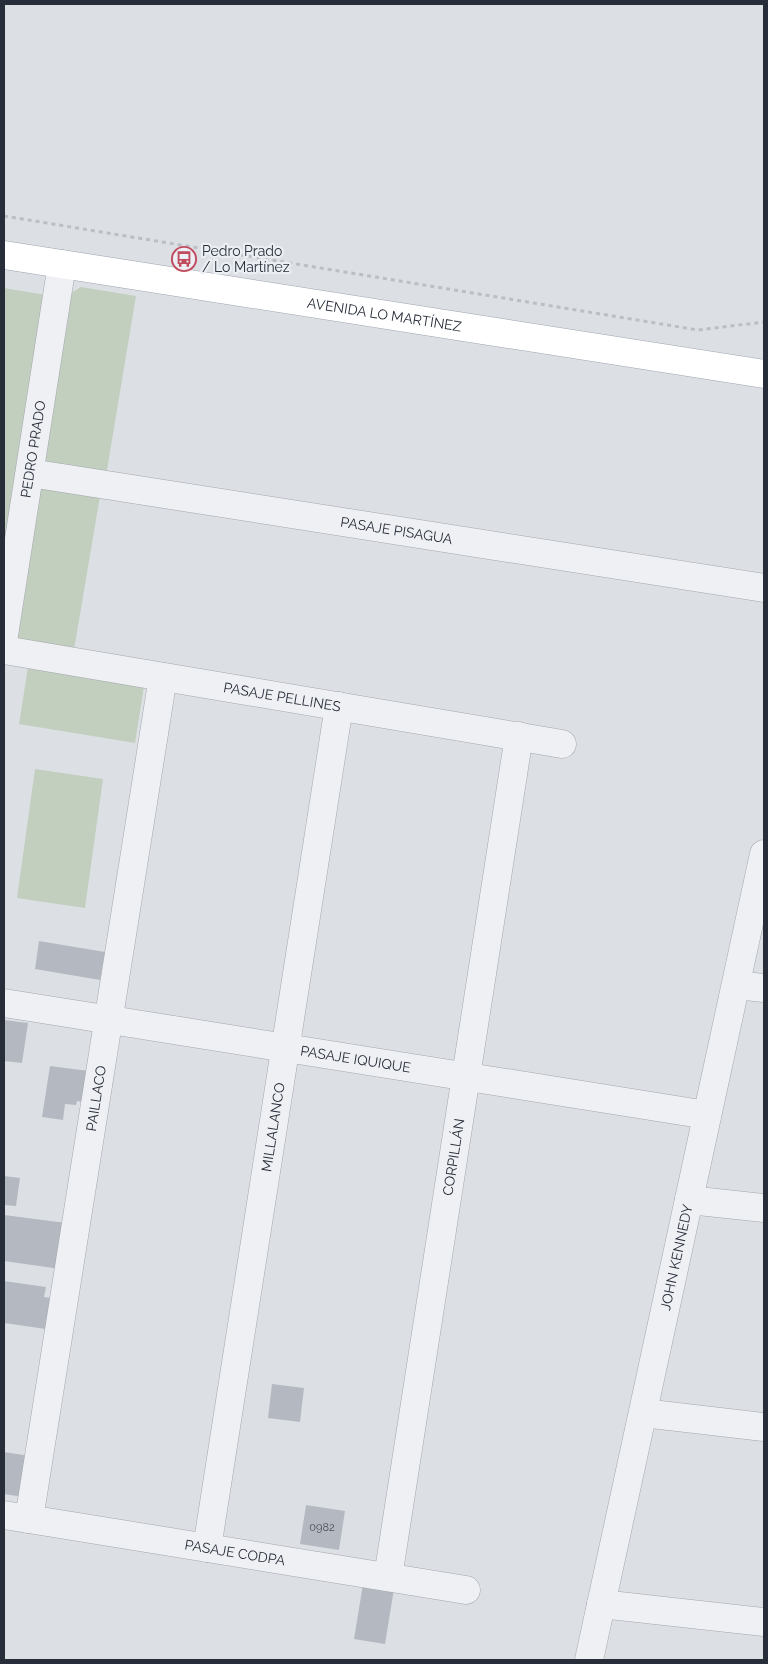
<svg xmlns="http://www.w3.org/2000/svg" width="768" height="1664" font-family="Raleway,sans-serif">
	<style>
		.green { fill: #c2cebe }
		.building { fill: #b4b9c1 }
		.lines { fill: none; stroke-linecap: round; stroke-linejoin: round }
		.minor-casing { stroke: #a2a7ae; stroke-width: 29 }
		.major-casing { stroke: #9da4af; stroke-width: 29 }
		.path { stroke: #bbbec4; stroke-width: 3; stroke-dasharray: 4 4; stroke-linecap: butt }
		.minor { stroke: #eff0f4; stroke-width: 28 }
		.major { stroke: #fff; stroke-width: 28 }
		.labels { text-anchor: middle; stroke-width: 4.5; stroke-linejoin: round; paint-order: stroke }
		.number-label { font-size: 11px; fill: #4a515c }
		.poi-label { font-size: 14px; fill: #272e3a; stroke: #ebeff3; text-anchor: start }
		.street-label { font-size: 14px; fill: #272e3a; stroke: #ebeff3 }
	</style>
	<rect width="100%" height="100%" fill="#dce0e5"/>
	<g class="green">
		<path d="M81,287L136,296L106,476L38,465L66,296Z"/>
		<path d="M4,288L46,295L4,591Z"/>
		<path d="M40,486L100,496L74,650L14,640Z"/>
		<path d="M28,667L144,686L135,743L19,724Z"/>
		<path d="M35,769L103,779L85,908L17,898Z"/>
	</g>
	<g class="building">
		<path d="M39,941L105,952L100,980L35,969Z"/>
		<path d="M4,1020L28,1023L22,1063L4,1061Z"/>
		<path d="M50,1066L89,1071L84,1102L77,1101L76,1105L65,1104L63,1120L42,1117Z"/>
		<path d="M4,1176L20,1178L16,1206L4,1205Z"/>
		<path d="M4,1215L66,1223L60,1269L4,1261Z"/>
		<path d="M4,1281L46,1287L44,1297L51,1298L46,1329L4,1323Z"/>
		<path d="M272,1384L304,1388L300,1422L268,1418Z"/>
		<path d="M4,1452L30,1456L24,1497L4,1494Z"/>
		<path d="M306,1505L345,1511L339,1550L300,1544Z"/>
		<path d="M363,1584L394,1589L385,1644L354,1639Z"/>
	</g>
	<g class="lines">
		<defs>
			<g id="minor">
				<path id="s1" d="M30,473L764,588"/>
				<path id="s2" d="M4,635L62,264"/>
				<path id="s3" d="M4,650L562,744"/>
				<path d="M736,985L764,988"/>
				<path id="s4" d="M4,1003L707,1115"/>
				<path d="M689,1200L764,1208"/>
				<path d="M643,1413L764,1427"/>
				<path id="s5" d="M4,1515L466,1590"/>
				<path id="s6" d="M29,1519L163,677"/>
				<path id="s7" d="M207,1548L339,706"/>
				<path id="s8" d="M388,1577L519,736"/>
				<path d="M601,1604L764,1622"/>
				<path id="s9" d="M589,1660L764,854"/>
			</g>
			<g id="major">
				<path id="s10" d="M4,255L764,374"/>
			</g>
		</defs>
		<use href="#minor" class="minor-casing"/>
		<use href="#major" class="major-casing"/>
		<path class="path" d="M4,216L698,330L764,322"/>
		<use href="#minor" class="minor"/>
		<use href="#major" class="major"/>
	</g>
	<defs>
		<symbol id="bus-ring" viewBox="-11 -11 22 22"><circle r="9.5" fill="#ebeff3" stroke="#c04b5d" stroke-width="1.5"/><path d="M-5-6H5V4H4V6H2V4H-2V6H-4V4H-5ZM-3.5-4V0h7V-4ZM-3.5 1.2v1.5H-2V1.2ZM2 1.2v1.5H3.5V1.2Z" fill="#c04b5d"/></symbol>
	</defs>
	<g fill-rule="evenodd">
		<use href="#bus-ring" x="170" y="245" width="28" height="28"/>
	</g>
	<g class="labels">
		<g class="number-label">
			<text x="322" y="1531">0982</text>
		</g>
		<g class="poi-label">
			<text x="202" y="256">Pedro Prado<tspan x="202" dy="16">/ Lo Martínez</tspan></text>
		</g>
		<g class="street-label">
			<text dy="5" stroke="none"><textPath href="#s10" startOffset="385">AVENIDA LO MARTÍNEZ</textPath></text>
			<text dy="5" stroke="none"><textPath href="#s2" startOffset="188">PEDRO PRADO</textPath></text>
			<text dy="5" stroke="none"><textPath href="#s1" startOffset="371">PASAJE PISAGUA</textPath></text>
			<text dy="5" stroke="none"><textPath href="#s3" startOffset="282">PASAJE PELLINES</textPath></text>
			<text dy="5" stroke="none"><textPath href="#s4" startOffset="356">PASAJE IQUIQUE</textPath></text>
			<text dy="5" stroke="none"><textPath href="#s6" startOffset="426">PAILLACO</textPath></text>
			<text dy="5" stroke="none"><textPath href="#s7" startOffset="426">MILLALANCO</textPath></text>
			<text dy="5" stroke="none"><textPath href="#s8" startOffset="425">CORPILLÁN</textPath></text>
			<text dy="5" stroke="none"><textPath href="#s9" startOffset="412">JOHN KENNEDY</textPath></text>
			<text dy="5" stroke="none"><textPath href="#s5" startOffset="234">PASAJE CODPA</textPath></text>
		</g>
	</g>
	<rect width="768" height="1664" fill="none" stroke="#272e3a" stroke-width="10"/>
</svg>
